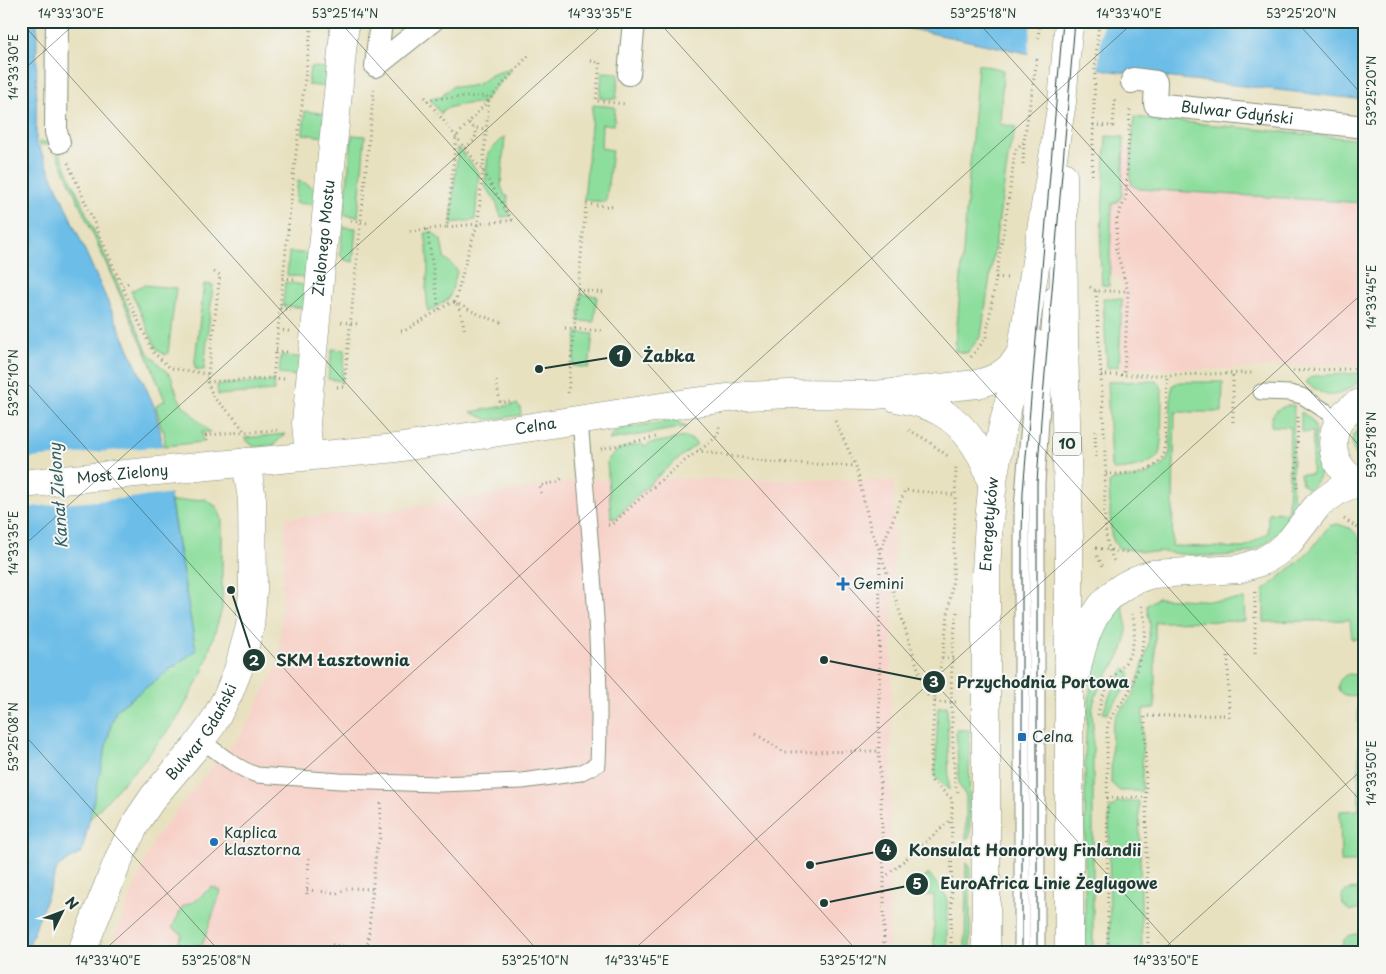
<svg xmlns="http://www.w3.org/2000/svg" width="1386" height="974" font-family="'Playpen Sans',sans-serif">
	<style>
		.built { fill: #f7d1c8 }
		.green { fill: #8dde9d; stroke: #568e68 }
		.water { fill: #6cbde8; stroke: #467d8e }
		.pier { fill: #e8e1c0 }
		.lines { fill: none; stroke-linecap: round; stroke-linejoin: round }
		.service-casing { stroke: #848f7a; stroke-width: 17 }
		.pedestrian-casing { stroke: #848f7a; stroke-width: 24 }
		.minor-casing { stroke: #848f7a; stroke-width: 29 }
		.primary-casing { stroke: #848f7a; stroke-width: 29 }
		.path { stroke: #848f7a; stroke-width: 3; stroke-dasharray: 1 4; stroke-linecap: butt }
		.service { stroke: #fff; stroke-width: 15 }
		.pedestrian { stroke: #fff; stroke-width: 22 }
		.minor { stroke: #fff; stroke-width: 28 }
		.primary { stroke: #fff; stroke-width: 28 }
		.tram { stroke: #1f3d34; stroke-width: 1 }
		.ticks { fill: none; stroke: #1f3d34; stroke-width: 1; stroke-opacity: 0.45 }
		.poi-dot { fill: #1f6fb2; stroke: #f6f6f2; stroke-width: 2 }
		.labels { text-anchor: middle; stroke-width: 4; stroke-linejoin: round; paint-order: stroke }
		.shield { fill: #f6f6f2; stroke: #60746d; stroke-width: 1 }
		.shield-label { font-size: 14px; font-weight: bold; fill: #1f3d34 }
		.street-label { font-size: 15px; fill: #1f3d34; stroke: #f6f6f2 }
		.poi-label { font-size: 15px; fill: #1f3d34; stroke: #f6f6f2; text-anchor: start }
		.water-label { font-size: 16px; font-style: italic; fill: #325d61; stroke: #f6f6f2 }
		.leader { fill: none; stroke: #1f3d34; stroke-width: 2 }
		.callout-dot { fill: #1f3d34; stroke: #f6f6f2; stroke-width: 2 }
		.mark-label { font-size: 15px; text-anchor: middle; font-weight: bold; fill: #fff }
		.callout-label { font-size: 16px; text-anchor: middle; font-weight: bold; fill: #1f3d34; stroke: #f6f6f2; stroke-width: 4; stroke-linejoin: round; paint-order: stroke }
		.neatline { fill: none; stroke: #1f3d34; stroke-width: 2 }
		.ticks-label { font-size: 12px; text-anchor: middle; fill: #1f3d34 }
	</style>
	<rect width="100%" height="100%" fill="#f6f6f2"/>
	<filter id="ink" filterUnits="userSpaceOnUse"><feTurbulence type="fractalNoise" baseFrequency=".02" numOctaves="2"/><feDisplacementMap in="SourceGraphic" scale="10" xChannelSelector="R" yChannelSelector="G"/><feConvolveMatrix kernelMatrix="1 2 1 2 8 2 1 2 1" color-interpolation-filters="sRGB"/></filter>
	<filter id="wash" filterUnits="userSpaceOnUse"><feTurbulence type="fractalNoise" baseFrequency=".0096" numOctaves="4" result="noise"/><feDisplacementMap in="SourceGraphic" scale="20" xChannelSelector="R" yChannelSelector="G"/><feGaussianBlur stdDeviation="1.12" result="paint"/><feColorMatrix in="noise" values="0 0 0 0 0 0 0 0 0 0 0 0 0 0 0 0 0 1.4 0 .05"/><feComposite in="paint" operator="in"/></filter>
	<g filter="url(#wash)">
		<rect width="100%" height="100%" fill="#e8e1c0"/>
		<g class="built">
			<polygon points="1121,147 1365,173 1365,364 1355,365 1321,363 1321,366 1305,365 1223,369 1122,368 1123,290 1118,276 1109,275 1112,204"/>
			<polygon points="628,478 894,481 889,953 108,953 153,841 195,787 242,733 279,662 286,518 387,511 567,482"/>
		</g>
		<g class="green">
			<polygon points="978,64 1003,70 1000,124 1016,127 1009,152 981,336 967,353 955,351"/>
			<polygon points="310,67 331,68 329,87 308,85"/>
			<path d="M512,68L481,104C473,102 451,106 443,110L441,114L431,101V98L442,97L444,93L453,86L466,87L478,84L491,75Z"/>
			<polygon points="602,72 619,73 616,99 600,98"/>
			<polygon points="593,105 615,107 614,125 602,124 601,148 612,150 606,202 584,200"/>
			<polygon points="305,111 327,114 325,137 303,134"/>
			<polygon points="1134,117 1365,140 1365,203 1139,189 1132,185 1130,177"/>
			<polygon points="352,135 365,136 358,217 344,215"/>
			<polygon points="505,136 501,186 505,196 508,196 507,209 511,216 501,217 495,199 485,187 488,153"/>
			<polygon points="1106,136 1124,137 1122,196 1117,202 1112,204 1109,286 1102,285 1100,257"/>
			<polygon points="39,142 55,142 148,353 171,376 178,397 183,405 210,432 202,432 203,442 165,446 164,430 162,430 156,406 161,402 165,401 147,355 53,145 39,145"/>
			<polygon points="458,147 479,173 475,220 451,223"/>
			<path d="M298,181C314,185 315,189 318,205L295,203Z"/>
			<polygon points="343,227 356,228 353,262 345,260 340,255"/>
			<polygon points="432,232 441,240 444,257 457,270 457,272 450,296 447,300 428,312 426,288 428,269 427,247 425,233"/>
			<polygon points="289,252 313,254 311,278 287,275"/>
			<polygon points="285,282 310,286 307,308 283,306"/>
			<polygon points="204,284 213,285 204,370 195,369 195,360"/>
			<polygon points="143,285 176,288 168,353 166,355 162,353 156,348 131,291"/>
			<polygon points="581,294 597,296 594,322 578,321"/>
			<polygon points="1103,298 1122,299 1119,366 1107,368"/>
			<polygon points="577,332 593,334 589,368 573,366"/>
			<polygon points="332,349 345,350 342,381 328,379"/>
			<polygon points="281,355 303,358 301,376 279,374"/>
			<path d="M1361,373C1359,382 1356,386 1347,390C1327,401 1322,393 1305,382L1311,377L1315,376Z"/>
			<polygon points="274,381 274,391 218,395 217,385"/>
			<path d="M1155,381L1159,383L1162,389L1161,451C1153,467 1129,469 1114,470L1111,466L1107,382Z"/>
			<path d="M1179,382H1223L1222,412H1175L1172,546L1244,548L1268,533V515L1269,513L1288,512L1290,427L1271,426C1270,411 1280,406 1294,405L1292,494L1293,497L1301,504C1289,519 1276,538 1259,548C1235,561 1184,555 1157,551V553L1118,548L1113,540L1111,534L1109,483C1115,477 1125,479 1133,478C1147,475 1168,468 1170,451L1171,393L1173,385Z"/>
			<polygon points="517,404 520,407 521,415 489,420 471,412"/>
			<path d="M1301,412C1322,424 1314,434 1316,453C1317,460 1321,467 1320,473C1319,479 1313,485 1309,490L1302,484L1300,474H1312L1313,432H1301Z"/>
			<polygon points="675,420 686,427 609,440 615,431 619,429"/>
			<path d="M1365,423V464C1348,452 1348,434 1365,423Z"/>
			<polygon points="285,434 274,445 254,447 244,438"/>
			<path d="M685,437L693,440L697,444C668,466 641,490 617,518H611L607,462C616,446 627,447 643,444L644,447L648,446V444Z"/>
			<polygon points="205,499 217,507 222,519 222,609 203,671 178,718 144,760 88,821 111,725 116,710 196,650 171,502"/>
			<path d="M1337,524C1351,528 1357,530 1361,545L1364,639H1352L1350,620L1264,622V590L1299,561L1313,547L1329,526Z"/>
			<polygon points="1157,598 1221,601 1244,599 1245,621 1155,622 1155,708 1143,709 1142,791 1120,791 1111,783 1112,729 1116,716 1131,698 1135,690 1148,647 1150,624 1147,608 1147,605"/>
			<path d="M1121,603C1142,660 1097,667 1092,712C1092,717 1093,722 1093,728V953H1085V755L1086,735L1089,698L1097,643L1103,624Z"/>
			<path d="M1124,669L1130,671C1131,688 1114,700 1107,714L1103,713C1109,697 1114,683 1124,669Z"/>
			<path d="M1349,674L1365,676V907L1350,911L1343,905L1342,896C1346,888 1352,890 1360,889L1359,862H1341L1340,811L1359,810L1358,696C1354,695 1349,696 1345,695C1333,691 1338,677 1349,674Z"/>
			<polygon points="947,706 949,790 935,777 938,707"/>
			<polygon points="956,730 969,730 970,836 966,839 966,796 959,785"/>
			<polygon points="1139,801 1142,953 1110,953 1109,810 1118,802"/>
			<polygon points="966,863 969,865 970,871 970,953 965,953"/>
			<path d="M929,874L947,897V953H934V895H917C918,885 920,880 929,874Z"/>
			<polygon points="212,887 221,891 202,946 196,944 194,953 173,953 182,934 172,928 183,906 195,901"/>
			<path d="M1357,934L1365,936V953H1345C1339,942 1345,935 1357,934Z"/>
		</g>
		<g class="water">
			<polygon points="21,21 37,21 36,146 39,147 155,408 160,431 173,517 196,650 116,710 111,725 82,852 58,867 26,953 21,953"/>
			<polygon points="873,21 1365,21 1365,100 1112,71"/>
		</g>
		<g class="pier">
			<polygon points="1031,21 1103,21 1098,71 1028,57"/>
			<polygon points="164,446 172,494 21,508 21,459"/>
		</g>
	</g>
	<g filter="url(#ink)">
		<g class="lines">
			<defs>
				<g id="service">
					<polyline points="1261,392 1290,393 1302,396 1340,420"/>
					<path d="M201,740C219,753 236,768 257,775L340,781L437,784L522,781L580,773L598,764C603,649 589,534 580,420"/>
					<polyline points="1022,953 1022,508 1036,337"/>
					<polyline points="1037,953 1037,483 1041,420 1052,295"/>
				</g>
				<g id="pedestrian">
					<polyline points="57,21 56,132 59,142"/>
					<polyline points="381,21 376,66 432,21"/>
					<polyline points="629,74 634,21"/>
					<path id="s1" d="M1132,82L1133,79L1156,82L1155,104L1365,127"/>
				</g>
				<g id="minor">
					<path d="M896,398C912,401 927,404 941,412C968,427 985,457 993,487"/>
					<path d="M1365,401C1323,415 1322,471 1365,485"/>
					<path id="s2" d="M309,456L306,423L345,21"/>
					<path id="s3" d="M21,484L396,448L687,403L745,396L791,394L875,395L977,384C995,380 1011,371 1020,354"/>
					<path d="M1075,679C1084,628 1098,588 1153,574L1239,569L1263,561L1276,553L1290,541L1318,505L1339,490L1358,482"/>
					<path id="s4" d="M81,953L120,856L137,821L154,796L195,748L212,725L228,695L238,670L250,626L253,590L252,499L246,462"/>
				</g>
				<g id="primary">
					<polyline points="1063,176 1064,342 1069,539 1069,953"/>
					<path id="s5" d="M986,953V571L989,521L993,480L1002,430L1022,348L1033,280L1062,102L1069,21"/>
				</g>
			</defs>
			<use href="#service" class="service-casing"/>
			<use href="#pedestrian" class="pedestrian-casing"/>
			<use href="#minor" class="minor-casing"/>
			<use href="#primary" class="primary-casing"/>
			<g class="path">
				<polyline points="1038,38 1040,21"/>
				<polyline points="591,61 600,62 596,101 626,104"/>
				<polyline points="425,97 483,171 512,220"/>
				<path d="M427,101L431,99L486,96L489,100L478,223L470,246L455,302C470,311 488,319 505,323"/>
				<polyline points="1130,110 1126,197 1117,218 1116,249 1128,291 1124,375 1167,375 1252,373"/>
				<polyline points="469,123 474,128 487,129"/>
				<polyline points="1093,125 1113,126 1115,101 1118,101"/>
				<polyline points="465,148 473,141 477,134 474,128"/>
				<polyline points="68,163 122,286"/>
				<polyline points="1023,164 1024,141 1037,59"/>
				<polyline points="1092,175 1095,70 1099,21"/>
				<polyline points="351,221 368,223"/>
				<polyline points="447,227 515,220"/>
				<polyline points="427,229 439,309"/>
				<polyline points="410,231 447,227 456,137 527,57 531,55"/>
				<polyline points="214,272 220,275 207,382 273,378"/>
				<polyline points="996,277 1008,278"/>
				<polyline points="283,278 295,279"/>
				<polyline points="128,283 122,286 153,352 170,368 208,374"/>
				<polyline points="1090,287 1096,291 1128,291"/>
				<polyline points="577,290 606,293"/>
				<path d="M1096,291C1099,346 1103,401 1105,455C1107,487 1099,533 1114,561"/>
				<polyline points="280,308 292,310"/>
				<polyline points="341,322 358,324"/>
				<polyline points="565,328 603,331"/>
				<polyline points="278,330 289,331"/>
				<polyline points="401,331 404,331 452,302 455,302 460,310 465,331"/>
				<polyline points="276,351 287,352"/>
				<polyline points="971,357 986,338 1008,204 1015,151 1023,142"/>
				<polyline points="1293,371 1365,368"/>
				<polyline points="1101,375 1124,375"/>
				<polyline points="284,379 273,378 294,170 312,21"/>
				<polyline points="496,381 500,402 511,401"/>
				<polyline points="207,382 214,398 232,415 245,432 280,430"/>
				<polyline points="337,387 344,387 374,90"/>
				<polyline points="568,393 586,204 615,207"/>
				<path d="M835,421L856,466L871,531L880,551L926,693C934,706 943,702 956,702"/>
				<polyline points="1233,422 1233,374"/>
				<polyline points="909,430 925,439 949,457"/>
				<polyline points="1095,431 1096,460"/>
				<polyline points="207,441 206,436 224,433 245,432"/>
				<polyline points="601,449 656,437"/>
				<polyline points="697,451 771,462 856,466"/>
				<path d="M1106,474C1125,474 1159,474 1165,451L1167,375"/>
				<polyline points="1297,488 1296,478 1298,417"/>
				<polyline points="541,493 540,485 558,482 564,476"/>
				<polyline points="1344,519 1359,529 1365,536"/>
				<path d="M608,525H611C641,498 670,470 704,447C711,441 720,436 719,426"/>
				<polyline points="1096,548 1130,553"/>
				<polyline points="1097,556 1104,568"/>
				<polyline points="1255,592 1255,656"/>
				<path d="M957,612C948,669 952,726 955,784L958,792"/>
				<polyline points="1228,656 1229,721"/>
				<polyline points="942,658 956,659"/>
				<path d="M1098,715C1100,703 1103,692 1110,681C1114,675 1121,670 1125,663C1134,651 1137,628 1132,614"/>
				<polyline points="756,734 784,752 879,751"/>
				<polyline points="1107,798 1147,797"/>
				<polyline points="884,878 879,751 880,551 905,490 955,495"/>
				<polyline points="307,890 337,893 349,888 373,889"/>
				<polyline points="307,894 309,858"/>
				<polyline points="332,945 367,949"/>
				<polyline points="367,953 376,850 380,838 381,802"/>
				<polyline points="884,953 884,878 952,819"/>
				<polyline points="951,953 952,799 932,781 930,773 935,695 942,658 953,578 956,467"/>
				<path d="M1108,953L1107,731C1109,713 1120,707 1128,693C1134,684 1144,644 1145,632C1146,623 1144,614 1141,605"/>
				<polyline points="1148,953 1145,716 1228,715"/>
			</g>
			<use href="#service" class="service"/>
			<use href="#pedestrian" class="pedestrian"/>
			<use href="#minor" class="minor"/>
			<use href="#primary" class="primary"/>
			<g class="tram">
				<polyline points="1022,953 1022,536 1023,492 1063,21"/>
				<polyline points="1037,953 1037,483 1041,420 1075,21"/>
			</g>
		</g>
	</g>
	<path class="ticks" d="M339,21L1178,953M658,21L1365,806M977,21L1365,452M1296,21L1365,98M21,22L859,953M21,72L78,21M21,376L540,953M21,548L607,21M21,731L221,953M101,953L1135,21M630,953L1365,291M1159,953L1365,767"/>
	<g class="poi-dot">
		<path d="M840.5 576.5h5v5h5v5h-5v5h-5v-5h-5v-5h5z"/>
		<rect x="1017" y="732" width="10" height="10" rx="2.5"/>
		<circle cx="214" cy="842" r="5"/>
	</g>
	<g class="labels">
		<rect class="shield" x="1053" y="432.5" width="28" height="23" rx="4"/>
		<g class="shield-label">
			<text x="1067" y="449">10</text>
		</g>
		<g class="street-label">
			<text dy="5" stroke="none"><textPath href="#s1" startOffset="131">Bulwar Gdyński</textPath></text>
			<text dy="5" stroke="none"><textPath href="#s2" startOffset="219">Zielonego Mostu</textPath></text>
			<text dy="5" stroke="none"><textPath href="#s3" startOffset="518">Celna</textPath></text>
			<text dy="5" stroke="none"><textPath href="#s3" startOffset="102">Most Zielony</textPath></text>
			<text dy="5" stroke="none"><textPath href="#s5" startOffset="429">Energetyków</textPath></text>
			<text dy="5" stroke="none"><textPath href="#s4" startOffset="254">Bulwar Gdański</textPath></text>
		</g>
		<g class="poi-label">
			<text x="853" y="589">Gemini</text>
			<text x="1032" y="742">Celna</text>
			<text x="224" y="838">Kaplica<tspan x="224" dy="17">klasztorna</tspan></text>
		</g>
		<g class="water-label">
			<text transform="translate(58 496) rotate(-94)" y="6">Kanał Zielony</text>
		</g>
	</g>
	<path class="leader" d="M539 369L620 356M231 590L254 660M824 660L934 682M810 865L886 850M824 903L917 884"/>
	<g class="callout-dot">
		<circle cx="539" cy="369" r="5"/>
		<circle cx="231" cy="590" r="5"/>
		<circle cx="824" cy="660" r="5"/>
		<circle cx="810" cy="865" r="5"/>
		<circle cx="824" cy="903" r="5"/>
		<circle cx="620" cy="356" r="12"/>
		<circle cx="254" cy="660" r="12"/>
		<circle cx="934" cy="682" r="12"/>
		<circle cx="886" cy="850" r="12"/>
		<circle cx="917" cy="884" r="12"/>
	</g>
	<g class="mark-label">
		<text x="620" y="361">1</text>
		<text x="254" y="666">2</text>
		<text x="934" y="687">3</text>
		<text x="886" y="855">4</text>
		<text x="917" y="889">5</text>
	</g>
	<g class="callout-label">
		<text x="669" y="362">Żabka</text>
		<text x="343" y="666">SKM Łasztownia</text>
		<text x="1043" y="688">Przychodnia Portowa</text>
		<text x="1025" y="856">Konsulat Honorowy Finlandii</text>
		<text x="1049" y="889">EuroAfrica Linie Żeglugowe</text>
	</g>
	<rect width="1386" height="974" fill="none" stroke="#f6f6f2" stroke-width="55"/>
	<g transform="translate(62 912) rotate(48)" stroke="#f6f6f2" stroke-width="4" paint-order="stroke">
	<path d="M0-4L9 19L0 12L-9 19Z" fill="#1f3d34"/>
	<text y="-8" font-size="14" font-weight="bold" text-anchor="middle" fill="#1f3d34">N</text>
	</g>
	<rect x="28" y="28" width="1330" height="918" class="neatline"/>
	<g class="ticks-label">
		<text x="71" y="18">14°33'30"E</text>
		<text x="345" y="18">53°25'14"N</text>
		<text x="600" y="18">14°33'35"E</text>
		<text x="983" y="18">53°25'18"N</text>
		<text x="1129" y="18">14°33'40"E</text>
		<text x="1301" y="18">53°25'20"N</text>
		<text transform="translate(14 67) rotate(-90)" y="4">14°33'30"E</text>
		<text transform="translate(1372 91) rotate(-90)" y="4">53°25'20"N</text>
		<text transform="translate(1372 297) rotate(-90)" y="4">14°33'45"E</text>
		<text transform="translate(14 383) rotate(-90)" y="4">53°25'10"N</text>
		<text transform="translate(1372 445) rotate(-90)" y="4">53°25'18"N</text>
		<text transform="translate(14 543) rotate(-90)" y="4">14°33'35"E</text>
		<text transform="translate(14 737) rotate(-90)" y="4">53°25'08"N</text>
		<text transform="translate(1372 773) rotate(-90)" y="4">14°33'50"E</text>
		<text x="108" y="965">14°33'40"E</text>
		<text x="216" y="965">53°25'08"N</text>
		<text x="535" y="965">53°25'10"N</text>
		<text x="637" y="965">14°33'45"E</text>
		<text x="853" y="965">53°25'12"N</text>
		<text x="1166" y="965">14°33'50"E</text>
	</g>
</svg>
